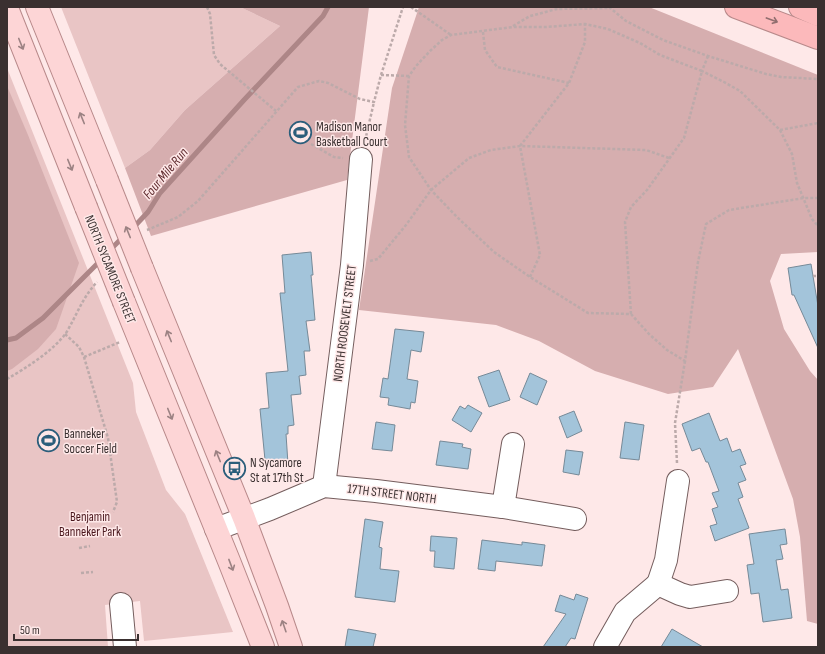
<svg xmlns="http://www.w3.org/2000/svg" width="825" height="654" font-family="'Sofia Sans Condensed',sans-serif">
	<style>
		.green { fill: #e9c5c5 }
		.forest { fill: #d6aeaf }
		.lines { fill: none; stroke-linecap: round; stroke-linejoin: round }
		.stream { stroke: #ad8687; stroke-width: 5 }
		.building { fill: #a3c4da; stroke: #768a98 }
		.minor-casing { stroke: #745d5d; stroke-width: 24 }
		.major-casing { stroke: #b8898a; stroke-width: 24 }
		.highway-casing { stroke: #b8898a; stroke-width: 24 }
		.path { stroke: #bcaaaa; stroke-width: 2.5; stroke-dasharray: 3 2; stroke-linecap: butt }
		.minor { stroke: #fff; stroke-width: 22 }
		.major { stroke: #fdd5d6; stroke-width: 22 }
		.highway { stroke: #fcb9bb; stroke-width: 22 }
		.major-bridge-casing { stroke: #b8898a; stroke-width: 24; stroke-linecap: butt }
		.major-bridge { stroke: #fdd5d6; stroke-width: 22 }
		.oneway { stroke: #916e6f }
		.oneway2 { stroke: #9c8283 }
		.labels { text-anchor: middle; stroke-width: 3; stroke-linejoin: round; paint-order: stroke }
		.poi-label { font-size: 13px; fill: #3a3030; stroke: #fee8e8; text-anchor: start }
		.street-label { font-size: 13px; fill: #3a3030; stroke: #fee8e8 }
		.park-label { font-size: 13px; fill: #4a171d; stroke: #fee8e8 }
		.water-label { font-size: 14px; font-style: italic; fill: #5d292d; stroke: #fee8e8 }
	</style>
	<rect width="100%" height="100%" fill="#fee8e8"/>
	<g class="green">
		<polygon points="61,7 240,7 280,26 185,110 150,150 125,168"/>
		<polygon points="7,68 133,383 136,412 166,490 185,514 233,632 144,641 140,601 105,605 108,647 7,647"/>
	</g>
	<g class="forest">
		<polygon points="240,7 369,7 347,180 151,236 125,168 150,150 185,110 280,26"/>
		<polygon points="419,7 649,7 818,75 818,252 781,254 770,281 784,329 810,371 818,380 818,624 807,621 800,537 793,499 738,349 713,387 668,394 595,371 539,341 496,325 359,310 392,88"/>
		<polygon points="7,86 28,135 79,263 56,329 38,349 12,369 7,371"/>
	</g>
	<g class="lines">
		<g class="stream">
			<polyline points="132,229 148,212 160,193 244,100 323,16 328,7"/>
			<polyline points="109,251 123,237"/>
			<polyline points="7,340 16,338 43,318 101,260"/>
		</g>
	</g>
	<g class="building">
		<polygon points="311,252 313,275 311,275 315,320 306,321 310,351 304,351 306,375 299,376 301,394 291,395 294,425 288,426 288,434 286,434 288,464 270,465 269,460 265,460 260,409 269,408 266,373 288,371 280,293 285,293 282,255"/>
		<polygon points="811,264 818,306 818,348 794,295 792,295 788,268"/>
		<polygon points="395,329 424,332 421,352 411,350 407,379 418,381 415,403 411,402 410,409 388,405 389,398 380,397 383,378 388,379"/>
		<polygon points="499,370 510,400 489,407 478,377"/>
		<polygon points="530,373 547,381 537,405 520,397"/>
		<polygon points="468,405 482,413 471,432 452,420 460,406 465,409"/>
		<polygon points="574,411 582,431 567,438 559,417"/>
		<polygon points="709,413 720,441 727,438 732,452 740,449 746,464 740,466 746,480 738,483 743,497 738,499 749,528 715,541 710,526 717,524 712,509 718,507 712,493 719,491 708,462 706,462 700,448 692,451 682,424"/>
		<polygon points="376,422 395,425 392,451 372,449"/>
		<polygon points="625,422 644,425 639,460 620,458"/>
		<polygon points="440,441 463,444 462,447 471,449 468,469 436,465"/>
		<polygon points="566,450 583,452 579,475 563,472"/>
		<polygon points="365,519 383,522 379,547 382,548 380,569 399,571 395,602 355,597"/>
		<polygon points="785,529 787,544 780,545 783,559 776,560 781,590 788,589 792,618 763,622 759,593 751,594 747,565 754,564 749,534"/>
		<polygon points="431,536 457,538 454,569 434,567 435,551 430,551"/>
		<polygon points="482,540 522,545 522,542 545,545 542,566 496,561 495,571 478,569"/>
		<polygon points="576,594 588,598 575,639 571,638 565,647 543,647 566,614 555,611 560,595 574,600"/>
		<polygon points="348,629 376,634 373,647 345,647"/>
		<polygon points="672,629 703,647 661,647"/>
	</g>
	<g class="lines">
		<defs>
			<g id="minor">
				<polyline points="324,486 352,265 361,159"/>
				<polyline points="503,507 513,444"/>
				<polyline points="216,529 270,509 324,486 376,491 503,507 575,519"/>
				<polyline points="658,584 666,560 678,481"/>
				<polyline points="658,584 680,594 690,597 727,591"/>
				<polyline points="121,604 125,647"/>
				<polyline points="605,647 625,612 658,584"/>
			</g>
			<g id="major">
				<polyline points="37,7 107,180"/>
				<polyline points="7,8 86,207"/>
				<polyline points="142,268 244,518 277,606 291,647"/>
				<polyline points="124,302 229,561 263,647"/>
			</g>
			<g id="highway">
				<polyline points="736,7 818,38"/>
				<polyline points="800,7 818,15"/>
			</g>
		</defs>
		<use href="#minor" class="minor-casing"/>
		<use href="#major" class="major-casing"/>
		<use href="#highway" class="highway-casing"/>
		<g class="path">
			<polyline points="207,7 210,14 214,55 220,64 276,111"/>
			<polyline points="411,7 451,35"/>
			<polyline points="609,7 626,21 663,40 708,56 766,74 781,77 818,79"/>
			<polyline points="513,26 530,16 557,9 610,8"/>
			<polyline points="483,32 485,50 497,67 569,83"/>
			<polyline points="708,56 702,71 724,82 740,91 780,130 792,154 797,183 812,219 818,226"/>
			<polyline points="381,75 409,76"/>
			<polyline points="780,130 818,123"/>
			<polyline points="365,141 374,102"/>
			<polyline points="311,144 334,157 343,158"/>
			<polyline points="147,230 178,217 198,201 298,87 319,81 328,83 360,99 374,102 381,75 403,7"/>
			<polyline points="370,261 378,259 406,225 431,190 469,158 491,150 520,146 646,150 669,158"/>
			<polyline points="813,276 818,276"/>
			<polyline points="530,277 540,255 520,146 569,83 585,42 585,24"/>
			<polyline points="631,314 625,222 631,207 647,190 684,138 702,71 660,55 640,43 608,29 585,24 546,27 513,27 451,35 442,40 430,51 416,66 409,76 405,125 409,157 431,190 457,217 494,252 530,277 588,313 631,314 649,334 667,350 685,361 698,262 706,224 729,210 804,198 818,198"/>
			<polyline points="65,334 79,347 84,357 108,438 117,502 113,512"/>
			<polyline points="84,357 120,342"/>
			<path d="M7,379C26,368 53,351 66,333C77,315 82,298 97,282"/>
			<polyline points="677,463 675,423 685,361"/>
			<polyline points="79,548 90,546"/>
			<polyline points="81,573 93,572"/>
		</g>
		<use href="#minor" class="minor"/>
		<use href="#major" class="major"/>
		<use href="#highway" class="highway"/>
		<defs>
			<g id="major-bridge">
				<polyline points="107,180 142,268"/>
				<polyline points="86,207 124,302"/>
			</g>
		</defs>
		<use href="#major-bridge" class="major-bridge-casing"/>
		<use href="#major-bridge" class="major-bridge"/>
	</g>
	<defs><path id="oneway-shaft" d="M-6 0H5M1.5-3L5.5 0L1.5 3" fill="none" stroke-width="1.6" stroke-linecap="round" stroke-linejoin="round"/></defs>
	<use class="oneway" href="#oneway-shaft" transform="translate(772 20) rotate(20)"/>
	<g class="oneway2">
		<use href="#oneway-shaft" transform="translate(21 44) rotate(68)"/>
		<use href="#oneway-shaft" transform="translate(82 118) rotate(-112)"/>
		<use href="#oneway-shaft" transform="translate(70 165) rotate(68)"/>
		<use href="#oneway-shaft" transform="translate(128 232) rotate(-112)"/>
		<use href="#oneway-shaft" transform="translate(169 336) rotate(-112)"/>
		<use href="#oneway-shaft" transform="translate(170 414) rotate(68)"/>
		<use href="#oneway-shaft" transform="translate(218 456) rotate(-112)"/>
		<use href="#oneway-shaft" transform="translate(231 565) rotate(69)"/>
		<use href="#oneway-shaft" transform="translate(284 626) rotate(-109)"/>
	</g>
	<defs>
		<symbol id="stadium-ring" viewBox="-11 -11 22 22"><circle r="9.5" fill="#fee8e8" stroke="#2b5e7b" stroke-width="1.5"/><path d="M0-5a6.5 5 0 1 0 0 10a6.5 5 0 1 0 0-10ZM-3.5-1.8h7v3.6h-7Z" fill="#2b5e7b"/></symbol>
		<symbol id="bus-ring" viewBox="-11 -11 22 22"><circle r="9.5" fill="#fee8e8" stroke="#2b5e7b" stroke-width="1.5"/><path d="M-5-6H5V4H4V6H2V4H-2V6H-4V4H-5ZM-3.5-4V0h7V-4ZM-3.5 1.2v1.5H-2V1.2ZM2 1.2v1.5H3.5V1.2Z" fill="#2b5e7b"/></symbol>
	</defs>
	<g fill-rule="evenodd">
		<use href="#stadium-ring" x="288" y="120" width="25" height="25"/>
		<use href="#stadium-ring" x="36" y="428" width="25" height="25"/>
		<use href="#bus-ring" x="222" y="456" width="25" height="25"/>
	</g>
	<g class="labels">
		<g class="poi-label">
			<text x="316" y="131">Madison Manor<tspan x="316" dy="15">Basketball Court</tspan></text>
			<text x="64" y="438">Banneker<tspan x="64" dy="15">Soccer Field</tspan></text>
			<text x="250" y="467">N Sycamore<tspan x="250" dy="15">St at 17th St</tspan></text>
		</g>
		<g class="street-label">
			<text transform="translate(111 269) rotate(68)" y="5">NORTH SYCAMORE STREET</text>
			<text transform="translate(344 323) rotate(-83)" y="5">NORTH ROOSEVELT STREET</text>
			<text transform="translate(392 493) rotate(7)" y="5">17TH STREET NORTH</text>
		</g>
		<g class="park-label">
			<text x="90" y="521">Benjamin<tspan x="90" dy="15">Banneker Park</tspan></text>
		</g>
		<g class="water-label">
			<text transform="translate(165 173) rotate(-50)" y="5">Four Mile Run</text>
		</g>
	</g>
	<rect width="825" height="654" fill="none" stroke="#3a3030" stroke-width="16"/>
	<path d="M14 634v6h124v-6" fill="none" stroke="#3a3030" stroke-width="2"/>
	<text x="20" y="634" font-size="12" fill="#3a3030" stroke="#fee8e8" stroke-width="3" paint-order="stroke">50 m</text>
</svg>
